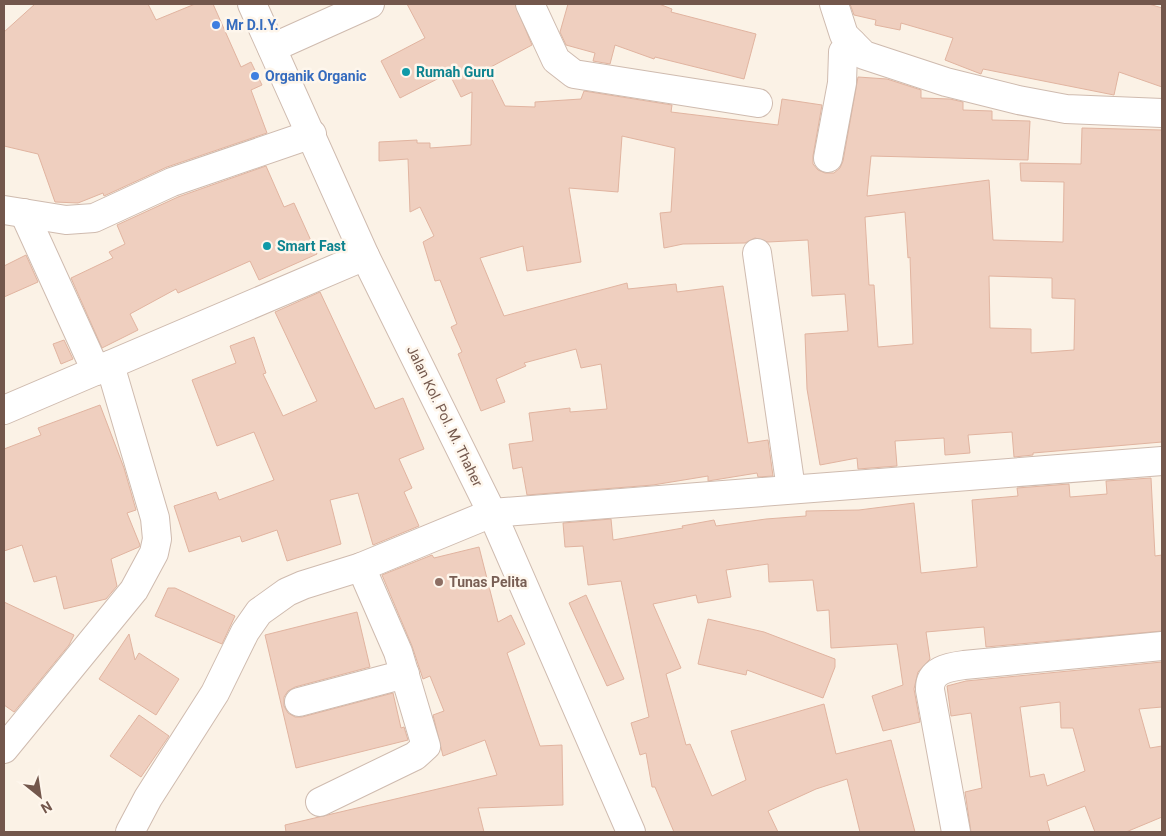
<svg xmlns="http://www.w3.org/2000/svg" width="1166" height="836" font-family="Roboto,sans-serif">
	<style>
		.building { fill: #efcfbf; stroke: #e1b4a0; fill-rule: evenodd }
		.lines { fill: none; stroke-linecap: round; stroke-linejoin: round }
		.minor-casing { stroke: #cfbbaf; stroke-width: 30 }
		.minor { stroke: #fff; stroke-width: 28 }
		.shop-dot { fill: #3f7fe0; stroke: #fef6ec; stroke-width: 2 }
		.culture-dot { fill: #0f9aa8; stroke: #fef6ec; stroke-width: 2 }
		.education-dot { fill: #8d6e63; stroke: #fef6ec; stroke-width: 2 }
		.labels { text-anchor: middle; stroke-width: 5; stroke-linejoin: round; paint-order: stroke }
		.shop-label { font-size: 14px; font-weight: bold; fill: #366cbe; stroke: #fef6ec; text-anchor: start }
		.culture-label { font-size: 14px; font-weight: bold; fill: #0d838f; stroke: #fef6ec; text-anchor: start }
		.street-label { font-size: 14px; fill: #73574c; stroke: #fef6ec }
		.education-label { font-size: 14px; font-weight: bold; fill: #785e54; stroke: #fef6ec; text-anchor: start }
	</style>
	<rect width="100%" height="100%" fill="#fbf2e6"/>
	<g class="building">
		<polygon points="35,4 148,4 156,20 195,4 213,4 241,67 251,62 262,85 251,90 267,133 167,167 104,196 103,193 78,203 55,202 38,154 4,146 4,32"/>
		<path d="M407,4H515L532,45L487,69L505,106L535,107V102L581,99L584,91L672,105L671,112L778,125L782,99L822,105L813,156V164L818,170L825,173H834L840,168L843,161L858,77L887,79L921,90V98L950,99L963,102V110L992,111V120L1030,121L1028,160L871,156L867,196L989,180L993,240L1063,242L1064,182L1021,181L1020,163L1081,164L1082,128L1162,130V442L1033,453V455L1014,457L1012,432L968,435L970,453L945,455L944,438L895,441L897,466L858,469L857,458L820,465L807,389L805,334L848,331L845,294L812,296L808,240L768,242L755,238L745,243L683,244L664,248L660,213L671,212L675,148L622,136L618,192L569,188L581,262L527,271L523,246L480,258L504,316L627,283L628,289L676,284L677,292L723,286L748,443L768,440L773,476L758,477L757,473L708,481V476L653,485L527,495L522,467L513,469L509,444L533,441L529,413L570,408V412L607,409L601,364L581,368L576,349L524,363L526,366L496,379L505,402L481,411L458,354L462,352L451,327L457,324L440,280L435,281L423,242L434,236L420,207L410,212L408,159L379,161V142L417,140V143H430V148L471,145L472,92L461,97L449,73L400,98L381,61L425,38ZM905,212L908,258L910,257L913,344L878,347L874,285H869L865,217ZM989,276L1052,278V298L1075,299L1074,350L1031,353V329L990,328Z"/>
		<polygon points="568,4 659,4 672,9 671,12 756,34 744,79 655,57 654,59 615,45 610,64 593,61 595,53 566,45 560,32"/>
		<polygon points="850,4 1149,4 1162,8 1162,87 1119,72 1114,95 983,69 981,74 945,60 953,38 901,23 900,30 875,25 876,20 854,15"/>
		<polygon points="266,166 284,207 294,203 317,254 259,280 250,261 178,293 176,289 130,314 138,330 102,348 71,278 113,258 109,252 125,244 117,225 178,197"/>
		<polygon points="26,255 38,282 4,297 4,266"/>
		<polygon points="320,292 375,409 403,398 424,449 399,459 412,488 404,492 419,526 373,545 358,493 330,500 341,544 287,561 277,530 242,542 240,536 189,552 174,506 216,492 219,500 274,480 254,432 217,446 192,380 236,363 230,346 254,337 266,373 263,374 283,416 317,401 275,312"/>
		<polygon points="64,340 73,359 61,364 53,344"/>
		<polygon points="100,405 124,468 136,510 127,513 140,545 139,547 111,559 117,586 106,599 64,609 56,576 34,582 22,545 4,551 4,449 41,435 38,428"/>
		<polygon points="1151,478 1155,556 1162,555 1162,631 986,647 984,627 926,632 930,659 918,672 914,689 920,722 883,731 872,696 903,685 897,644 831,648 829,610 817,611 813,580 769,582 768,564 726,570 731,597 698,603 696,595 653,604 681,668 666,674 686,745 690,744 712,796 746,780 731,731 824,704 836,754 891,740 915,832 860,832 847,779 816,789 768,811 778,832 674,832 655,787 652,787 646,753 640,755 631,723 649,717 621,581 588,585 583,546 565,547 563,523 611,519 613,540 683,528 682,526 714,520 716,526 766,519 806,516 806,511 859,510 914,503 921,573 977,567 972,500 1018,496 1017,488 1069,484 1070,497 1107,494 1106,481"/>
		<polygon points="479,547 498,622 511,615 525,644 507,653 540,746 562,745 563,805 478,808 484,832 286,832 285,825 497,775 485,740 443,756 433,715 444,711 430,676 423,679 412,646 382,575 432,555 434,558"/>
		<polygon points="168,588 175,588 235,616 222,644 155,616"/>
		<polygon points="586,595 624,679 607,686 569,603"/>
		<polygon points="4,602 74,635 69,645 14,712 4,705"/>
		<polygon points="357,612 370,667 295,687 288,691 284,697 284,706 288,713 295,717 302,717 393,693 401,728 404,727 408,740 296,768 265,635"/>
		<polygon points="708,619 764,632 835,659 835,667 823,698 747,670 746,675 698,664"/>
		<polygon points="129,634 135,660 139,653 179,679 156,715 99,679"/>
		<path d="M1162,662V707L1139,709L1150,748L1162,746V817L1126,832H1095L1085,806L1047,821L1050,832H971L965,792L982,788L971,713L951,716L947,686L966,681ZM1060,702L1061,728H1073L1085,771L1047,786L1044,774L1030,777L1020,707Z"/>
		<polygon points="139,715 169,736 141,777 110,756"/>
	</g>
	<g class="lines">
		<defs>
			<g id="minor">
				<polyline points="252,4 365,256 492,513 631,832"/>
				<polyline points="530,4 556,60 574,74 758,103"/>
				<polyline points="834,4 844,35 864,55 946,82 1018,100 1066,109 1162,113"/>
				<polyline points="272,48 370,4"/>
				<polyline points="828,158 842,83 843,52 852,43"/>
				<polyline points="4,210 66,220 94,218 172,182 312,134"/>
				<polyline points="24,213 96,371"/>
				<polyline points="757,253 791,489"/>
				<polyline points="4,410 365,256"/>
				<polyline points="299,702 405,674"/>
				<polyline points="4,749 134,590 154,553 157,539 155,518 110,365"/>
				<polyline points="320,802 415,756 426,746 398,652 361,567"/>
				<polyline points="130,832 148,798 215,693 245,632 259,612 287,592 303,585 361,567 492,513 1162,461"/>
				<path d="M956,832L930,690C929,670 949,667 964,665L1162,646"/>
			</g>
		</defs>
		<use href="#minor" class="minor-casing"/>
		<use href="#minor" class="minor"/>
	</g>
	<g class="shop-dot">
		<circle cx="216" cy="25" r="5"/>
		<circle cx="255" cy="76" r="5"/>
	</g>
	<g class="culture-dot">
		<circle cx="406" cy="72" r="5"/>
		<circle cx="267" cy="246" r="5"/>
	</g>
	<circle class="education-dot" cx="439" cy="582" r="5"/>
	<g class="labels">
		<g class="shop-label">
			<text x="226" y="30">Mr D.I.Y.</text>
			<text x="265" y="81">Organik Organic</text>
		</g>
		<g class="culture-label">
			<text x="416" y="77">Rumah Guru</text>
			<text x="277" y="251">Smart Fast</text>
		</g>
		<g class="street-label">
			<text transform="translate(445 416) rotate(64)" y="5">Jalan Kol. Pol. M. Thaher</text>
		</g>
		<g class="education-label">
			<text x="449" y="587">Tunas Pelita</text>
		</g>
	</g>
	<rect width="1166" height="836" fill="none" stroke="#73574c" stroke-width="10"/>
	<g transform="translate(40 796) rotate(150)" stroke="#fef6ec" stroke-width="4" paint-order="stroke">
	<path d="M0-4L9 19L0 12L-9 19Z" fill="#73574c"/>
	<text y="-8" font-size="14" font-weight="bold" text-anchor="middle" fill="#73574c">N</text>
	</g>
</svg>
